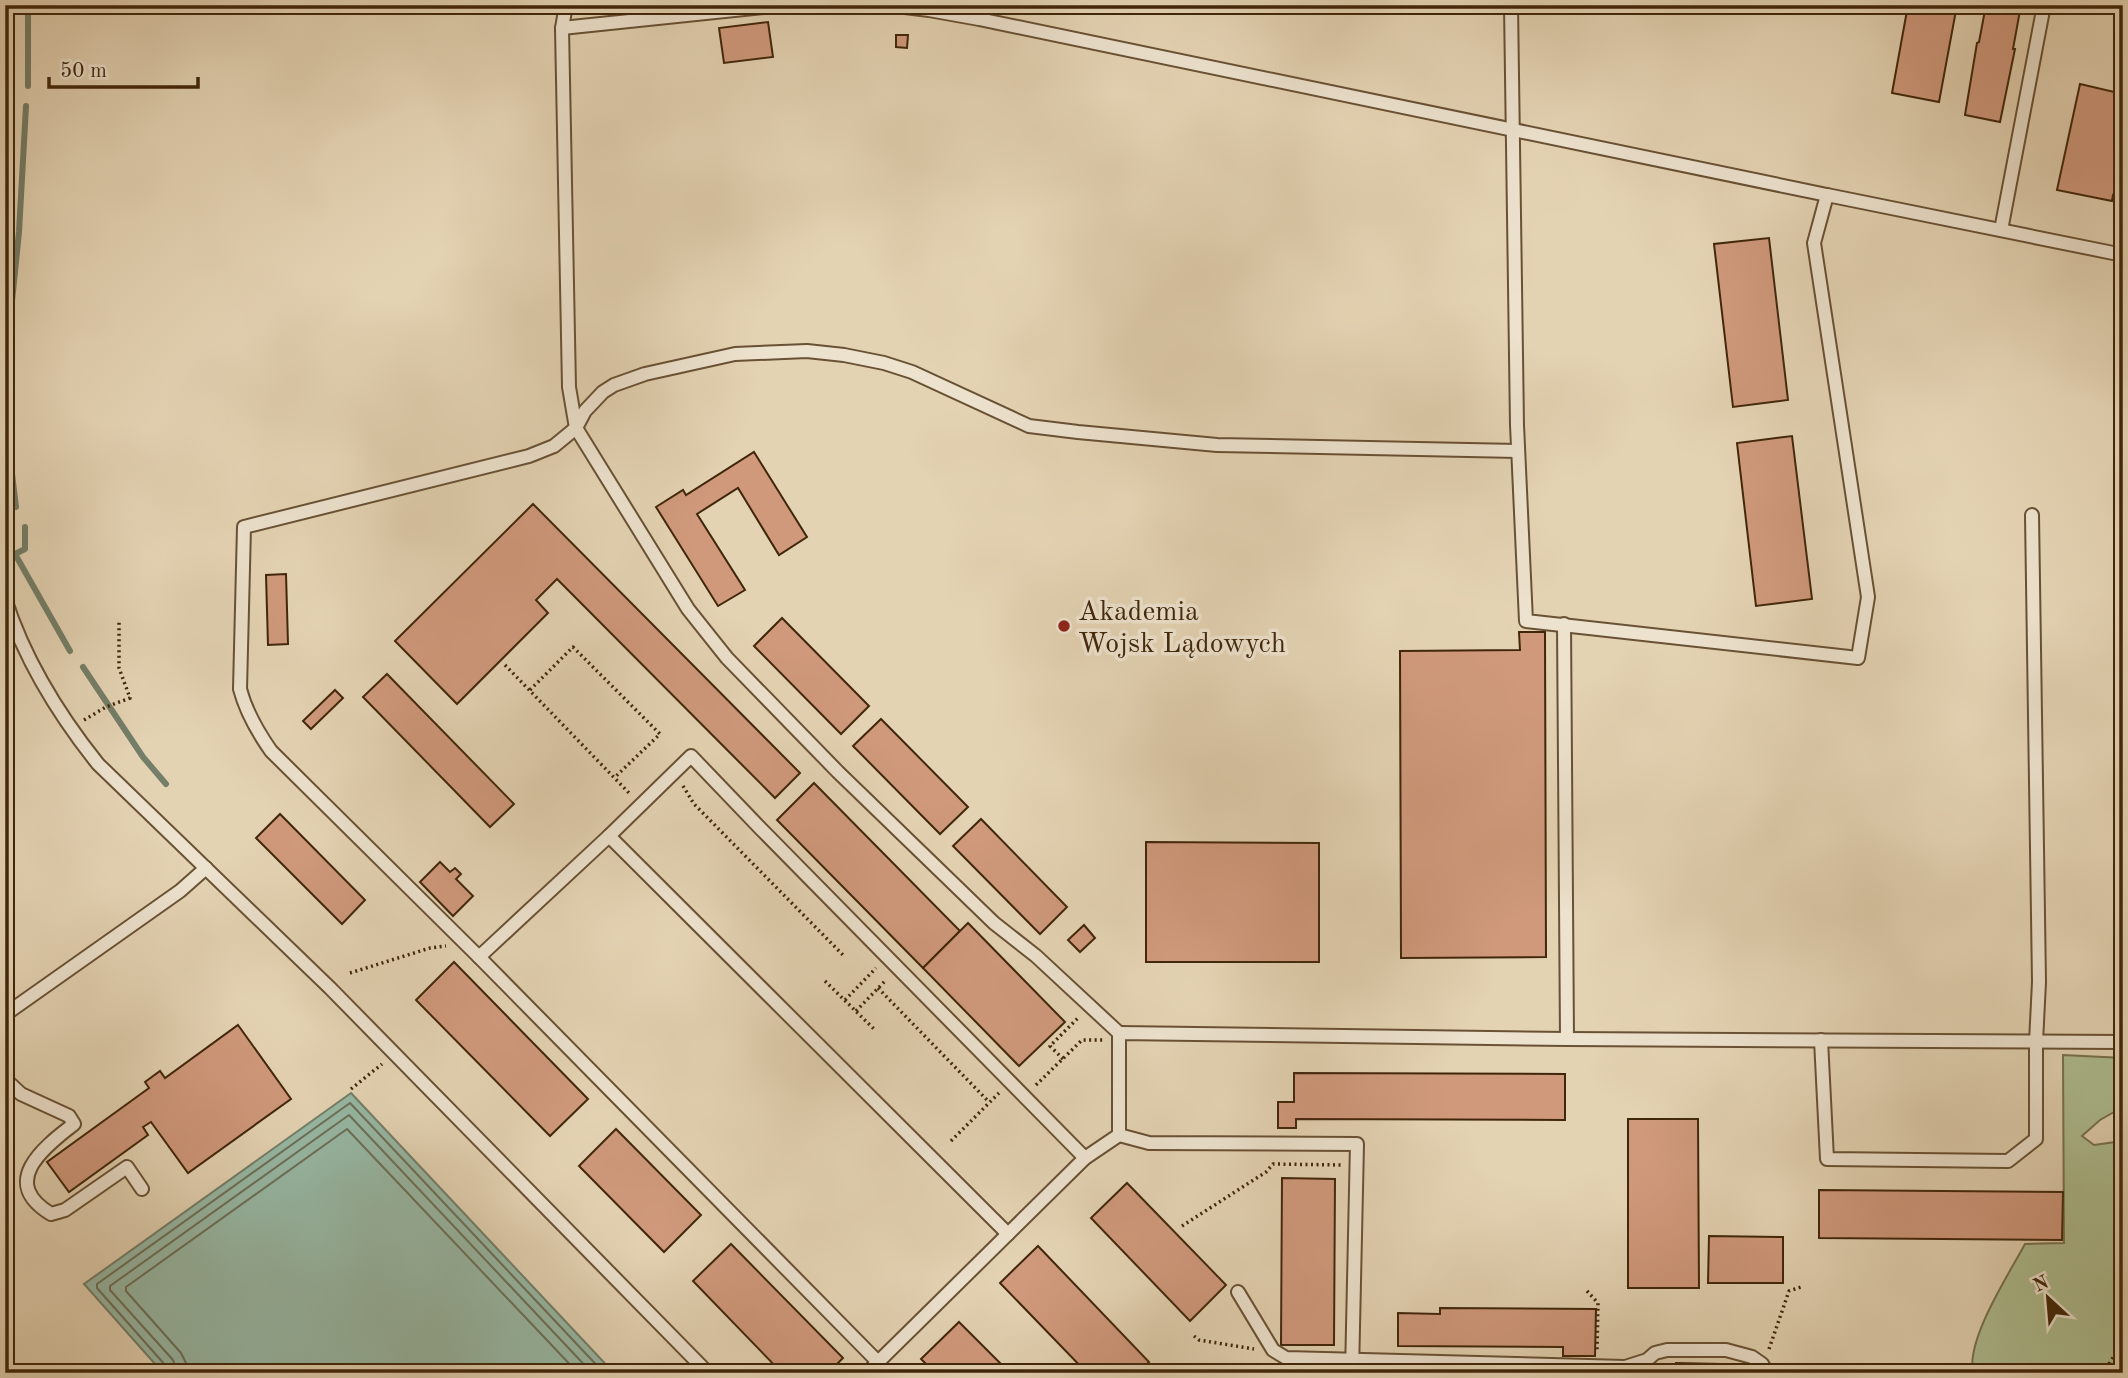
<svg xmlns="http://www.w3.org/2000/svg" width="2128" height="1378" font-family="'Old Standard TT',serif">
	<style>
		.green { fill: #aebe91; stroke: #77724e; stroke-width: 2 }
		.water { fill: #97b9a6; stroke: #747e68; stroke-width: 2 }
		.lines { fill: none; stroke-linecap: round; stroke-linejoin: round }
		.shore { stroke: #6c7058; stroke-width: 2 }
		.stream { stroke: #747e68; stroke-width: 6 }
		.building { fill: #d0997c; stroke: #40260a; stroke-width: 2 }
		.lane-casing { stroke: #695134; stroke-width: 16 }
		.path { stroke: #40260a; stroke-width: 3.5; stroke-dasharray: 2 3.5; stroke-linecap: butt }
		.lane { stroke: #ede2ce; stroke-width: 12 }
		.poi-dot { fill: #8f2418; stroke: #ede2ce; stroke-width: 2.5 }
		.labels { text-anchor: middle; stroke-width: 7; stroke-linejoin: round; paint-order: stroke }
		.poi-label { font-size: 28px; fill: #40260a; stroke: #ede2ce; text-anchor: start }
	</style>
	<rect width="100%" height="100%" fill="#e4d3b3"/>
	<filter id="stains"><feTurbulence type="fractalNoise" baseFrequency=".00286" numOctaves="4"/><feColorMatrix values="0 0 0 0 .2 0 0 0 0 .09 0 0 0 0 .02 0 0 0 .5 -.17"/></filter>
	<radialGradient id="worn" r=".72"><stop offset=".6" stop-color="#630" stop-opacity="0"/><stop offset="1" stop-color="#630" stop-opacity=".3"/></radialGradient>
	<path class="green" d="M2063,1055L2123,1058V1107L2100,1120L2082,1136L2094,1145L2123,1141V1373H1973C1966,1339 2009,1274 2025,1244L2064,1243Z"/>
	<polygon class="water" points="351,1093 614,1373 163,1373 84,1284"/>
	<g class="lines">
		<g class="shore">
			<polyline points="168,1373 166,1366 97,1288 97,1284 350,1103 604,1373"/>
			<polyline points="177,1373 173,1360 110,1290 110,1286 349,1115 592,1373"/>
			<polyline points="187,1373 186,1363 181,1353 126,1291 126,1287 347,1129 578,1373"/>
		</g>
		<g class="stream">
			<polyline points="28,86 28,5"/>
			<polyline points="16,507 8,440 9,331 19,232 26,106"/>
			<polyline points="25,527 25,549 15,554 70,651"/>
			<polyline points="83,667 143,757 166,784"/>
		</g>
	</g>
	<g class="building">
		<polygon points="1908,5 1957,5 1939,102 1892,93"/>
		<polygon points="1986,5 2021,5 2013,49 2015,49 2000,122 1965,115 1977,43 1979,42"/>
		<polygon points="768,22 773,57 724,63 719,28"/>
		<polygon points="896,35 908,35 907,48 896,47"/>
		<polygon points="2080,84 2123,94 2123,197 2113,195 2112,201 2057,190"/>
		<polygon points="1769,238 1788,400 1733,407 1714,244"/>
		<polygon points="1792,436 1812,599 1756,606 1737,443"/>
		<polygon points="754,452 807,537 779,555 738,488 697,514 745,590 718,606 656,507 683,490 686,495"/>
		<polygon points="533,504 800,773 775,798 557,579 536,600 548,613 457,704 395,641"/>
		<polygon points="286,574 288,644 268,645 266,575"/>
		<polygon points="782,618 869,706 841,734 754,646"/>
		<polygon points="1519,632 1545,632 1546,957 1401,958 1400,651 1520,650"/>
		<polygon points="387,674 514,804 490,827 363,697"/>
		<polygon points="335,690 343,698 311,729 303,721"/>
		<polygon points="881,719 968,807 940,834 853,746"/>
		<polygon points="814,783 960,931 923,968 777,820"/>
		<polygon points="280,814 365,900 342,924 256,838"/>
		<polygon points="981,819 1067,907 1040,934 953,846"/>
		<polygon points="1146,842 1319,843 1319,962 1146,962"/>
		<polygon points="440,862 450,872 455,868 461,874 456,879 473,896 453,916 420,882"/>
		<polygon points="968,923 1065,1022 1019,1066 923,968"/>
		<polygon points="1084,925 1095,938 1080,952 1068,940"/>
		<polygon points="454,962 588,1099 550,1136 416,1000"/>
		<polygon points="238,1025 291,1099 188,1173 151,1122 143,1127 148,1135 69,1192 47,1162 149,1088 145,1082 160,1071 165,1078"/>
		<polygon points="1294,1073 1565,1074 1565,1120 1296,1119 1296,1128 1278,1128 1278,1102 1294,1102"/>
		<polygon points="1628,1119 1698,1119 1699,1288 1628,1288"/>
		<polygon points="616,1129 701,1215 664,1252 579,1166"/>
		<polygon points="1282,1178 1335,1179 1334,1345 1281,1345"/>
		<polygon points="1127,1183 1226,1285 1190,1321 1091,1218"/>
		<polygon points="1819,1190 2063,1192 2062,1240 1819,1238"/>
		<polygon points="1709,1236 1783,1237 1783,1283 1708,1283"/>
		<polygon points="731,1244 843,1358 828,1373 782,1373 693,1281"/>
		<polygon points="1038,1246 1149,1362 1138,1373 1087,1373 1000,1283"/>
		<polygon points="1440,1308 1596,1309 1595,1356 1563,1356 1563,1347 1398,1346 1398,1313 1440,1314"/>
		<polygon points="959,1322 1010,1373 935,1373 921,1359"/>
		<polygon points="1676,1363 1721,1364 1721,1373 1676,1373"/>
	</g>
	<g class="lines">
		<defs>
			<g id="lane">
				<polyline points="566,5 562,28 569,387 576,428 688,609 727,658 838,772 994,923 1036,956 1119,1033"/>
				<polyline points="889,5 929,10 979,19 1827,195"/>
				<polyline points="1511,5 1517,425 1526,621 1858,658 1868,597 1814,243 1827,195 2123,255"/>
				<polyline points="562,28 783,5"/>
				<polyline points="2001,230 2044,5"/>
				<path d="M5,599C25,661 58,714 98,764L330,988L708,1373"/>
				<polyline points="1564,624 1567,1039"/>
				<polyline points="609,836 1008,1234"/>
				<polyline points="479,957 609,836 691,756 761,829 1085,1158"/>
				<polyline points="5,1017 10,1011 180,891 206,868"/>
				<polyline points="1821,1040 1827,1159 2008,1161 2036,1139 2036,1042 2039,982 2032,515"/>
				<path d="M5,1079L21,1094L69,1116L74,1124C41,1149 0,1183 51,1214L65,1210L127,1167L142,1189"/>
				<polyline points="1119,1135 1149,1143 1357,1144 1352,1373"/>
				<polyline points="1238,1292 1273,1350 1286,1358 1625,1367 1647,1360 1655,1353 1667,1350 1726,1350 1752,1357 1762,1364 1767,1373"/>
				<path d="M878,1362L479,957L271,751C257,731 246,712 240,689L244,527L529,456L554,446L576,428L585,411L603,392L614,385L645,374L735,354L807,351L844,355L884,363L912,372L1029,426L1078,432L1217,445L1518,451"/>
				<polyline points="867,1373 1085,1158 1119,1135 1119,1033 1567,1039 2123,1042"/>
			</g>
		</defs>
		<use href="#lane" class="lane-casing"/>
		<g class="path">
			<polyline points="505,665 630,794"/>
			<polyline points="530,690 573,647 660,734 614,778"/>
			<polyline points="84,720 106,707 130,698 119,668 119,620"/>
			<polyline points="683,786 694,804 843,955"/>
			<polyline points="350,973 430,948 446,946"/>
			<polyline points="825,981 875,1030"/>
			<polyline points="878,988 989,1102"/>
			<polyline points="845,1000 876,968"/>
			<polyline points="856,1011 886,980"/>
			<polyline points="1063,1059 1050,1046 1078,1018"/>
			<polyline points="1036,1085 1082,1040 1104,1040"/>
			<polyline points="351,1089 382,1064"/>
			<polyline points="951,1141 999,1093"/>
			<polyline points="1182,1226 1266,1172 1273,1164 1343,1165"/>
			<polyline points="1587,1291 1598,1303 1597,1350"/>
			<polyline points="1194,1336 1199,1340 1254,1349"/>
			<polyline points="1769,1349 1789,1291 1801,1287"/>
			<polyline points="2103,1373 2123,1342"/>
		</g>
		<use href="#lane" class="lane"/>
	</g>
	<circle class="poi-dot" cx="1064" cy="626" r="7"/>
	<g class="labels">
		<g class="poi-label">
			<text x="1078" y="620">Akademia<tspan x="1078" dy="32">Wojsk Lądowych</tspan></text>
		</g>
	</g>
	<rect width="2128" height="1378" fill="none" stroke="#e4d3b3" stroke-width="28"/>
	<rect x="7" y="7" width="2114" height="1364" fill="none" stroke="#40260a" stroke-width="3.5"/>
	<rect x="14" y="14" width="2100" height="1350" fill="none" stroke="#40260a" stroke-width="2"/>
	<g transform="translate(2048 1298) rotate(334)" stroke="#ede2ce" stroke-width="5" paint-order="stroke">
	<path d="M0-5L12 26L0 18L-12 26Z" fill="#40260a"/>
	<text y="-10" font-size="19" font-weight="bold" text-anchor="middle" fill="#40260a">N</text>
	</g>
	<path d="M49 77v10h149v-10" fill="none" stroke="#40260a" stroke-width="3.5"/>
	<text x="60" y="77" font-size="21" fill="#40260a" stroke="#ede2ce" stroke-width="5" paint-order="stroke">50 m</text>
	<rect width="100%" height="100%" filter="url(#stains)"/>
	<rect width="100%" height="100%" fill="url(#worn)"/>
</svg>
